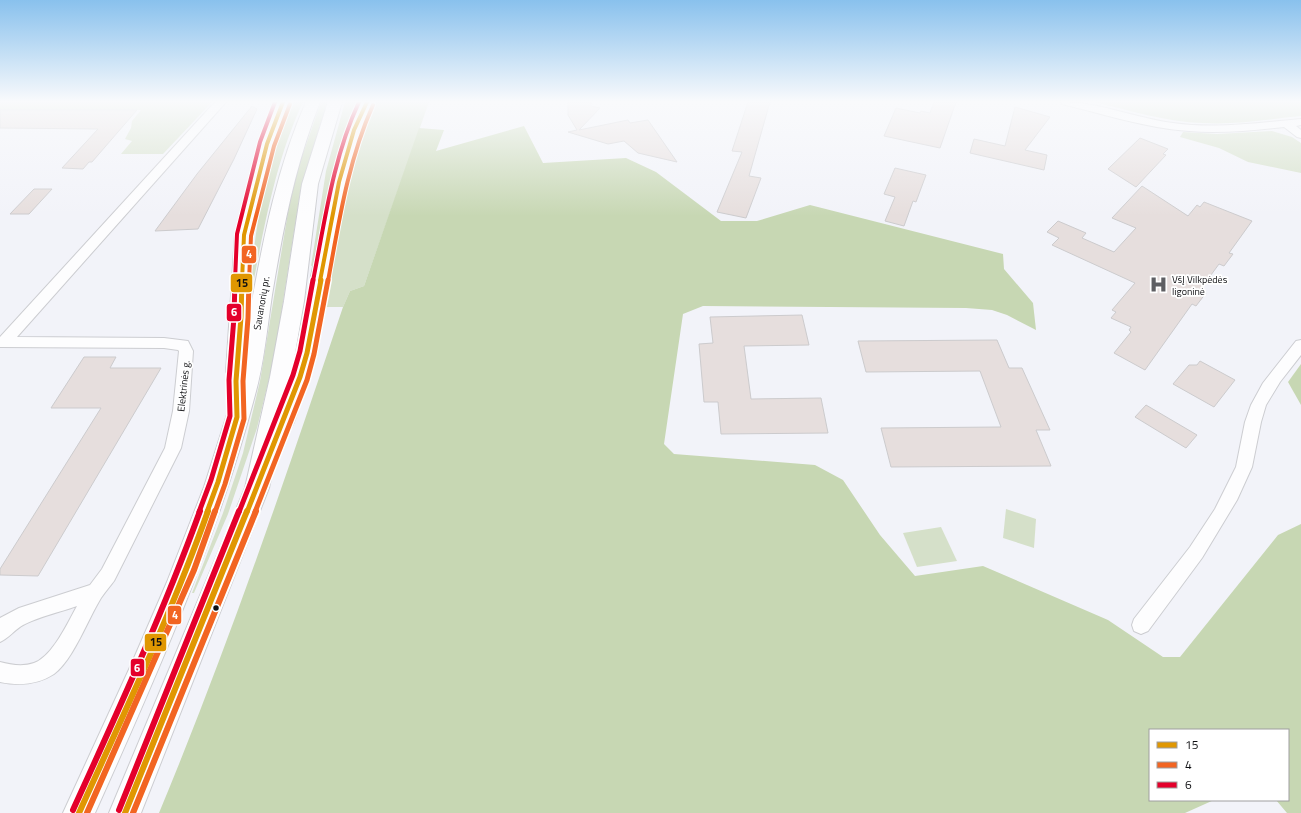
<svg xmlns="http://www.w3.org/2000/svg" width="1301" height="813" font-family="'Titillium Web',sans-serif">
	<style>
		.green { fill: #d5e0c9 }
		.forest { fill: #c7d7b3 }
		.building { fill: #e6dedd; stroke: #cccbcd }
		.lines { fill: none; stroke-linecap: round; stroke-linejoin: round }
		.minor-casing { stroke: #cccdd1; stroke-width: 2 }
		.trunk-casing { stroke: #cccdd1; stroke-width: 2 }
		.minor { fill: #fdfdfe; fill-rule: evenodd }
		.trunk { fill: #fdfdfe; fill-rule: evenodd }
		.bus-1-far2-casing { stroke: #fff; stroke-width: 6 }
		.bus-1-far1-casing { stroke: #fff; stroke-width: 8 }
		.bus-1-casing { stroke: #fff; stroke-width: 10 }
		.bus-2-far2-casing { stroke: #fff; stroke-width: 6 }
		.bus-2-far1-casing { stroke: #fff; stroke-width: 8 }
		.bus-2-casing { stroke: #fff; stroke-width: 10 }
		.bus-3-far2-casing { stroke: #fff; stroke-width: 6 }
		.bus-3-far1-casing { stroke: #fff; stroke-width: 8 }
		.bus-3-casing { stroke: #fff; stroke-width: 10 }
		.bus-1-far2 { stroke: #e09702; stroke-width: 4 }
		.bus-1-far1 { stroke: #e09702; stroke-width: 5 }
		.bus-1 { stroke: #e09702; stroke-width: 6 }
		.bus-2-far2 { stroke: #f26522; stroke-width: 4 }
		.bus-2-far1 { stroke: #f26522; stroke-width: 5 }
		.bus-2 { stroke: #f26522; stroke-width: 6 }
		.bus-3-far2 { stroke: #e4002b; stroke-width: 4 }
		.bus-3-far1 { stroke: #e4002b; stroke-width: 5 }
		.bus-3 { stroke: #e4002b; stroke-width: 6 }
		.bus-dot { fill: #0e0f12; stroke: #fff; stroke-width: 1.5 }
		.labels { text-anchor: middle; stroke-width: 3.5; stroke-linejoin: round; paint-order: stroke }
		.poi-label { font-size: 10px; fill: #0e0f12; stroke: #fff; text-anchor: start }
		.street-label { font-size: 10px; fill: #0e0f12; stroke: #fff }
		.line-badge { stroke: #fff; stroke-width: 1.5 }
		.badge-label { font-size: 11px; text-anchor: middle; font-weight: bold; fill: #fff }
		.pale-badge-label { font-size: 11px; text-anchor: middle; font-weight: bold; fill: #111 }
	</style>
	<rect width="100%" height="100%" fill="#f2f3f9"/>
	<g class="green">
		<polygon points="0,102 212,102 163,154 121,154 132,141 125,139 131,128 132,121 141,110 3,110 0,112"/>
		<path d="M290,102H303C273,166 263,236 249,304C252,277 253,248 258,221C265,181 276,141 290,102Z"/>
		<polygon points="321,102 328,102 320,125 301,187 278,334 271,371 257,428 228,514 194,593 192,593 223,513 243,453 260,381 293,182"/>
		<polygon points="345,102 360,102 337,158 315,264 311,266 326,171"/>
		<path d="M375,102H429L364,286L350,291L343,307H325C337,241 348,164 375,102Z"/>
		<path d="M1094,102H1301V116C1269,119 1235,125 1203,123C1166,122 1129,110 1094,102Z"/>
		<polygon points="1272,131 1292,137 1301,143 1301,173 1248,162 1219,148 1180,137 1183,132 1217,134"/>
		<polygon points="1006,509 1036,519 1034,548 1003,538"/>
		<polygon points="941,527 957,561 917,567 903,533"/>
	</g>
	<g class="forest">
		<path d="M524,126L543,163L626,158L656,172L721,221H757L810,205L1003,254L1004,269L1033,303L1036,330L1007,315L992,310L966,308L703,306L683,314L664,444L674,454L815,465L843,480L880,535L915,576L983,566L1108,620L1163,657H1180L1278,535L1301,524V813H1287L1276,800H1288V730H1150V800H1214L1185,813H159C228,647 286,477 343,307L350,291L364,286L419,128L444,130L436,151Z"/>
		<polygon points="1301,364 1301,405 1288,382"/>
	</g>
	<g class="building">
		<polygon points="568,102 591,102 591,106 600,108 579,130 628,120 630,123 648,120 677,162 638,153 624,141 608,144 568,132 577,130 568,115"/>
		<polygon points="748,102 770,102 749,176 761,178 746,218 717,212 742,152 732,151"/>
		<polygon points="934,102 956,102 940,148 884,136 896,108 920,113 921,111 930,113"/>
		<polygon points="252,106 257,109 234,159 198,229 155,231 197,174"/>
		<polygon points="1015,107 1050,117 1025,150 1047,155 1044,170 970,153 974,139 1005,146"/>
		<polygon points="0,110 137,110 92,162 89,162 83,169 62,168 98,129 0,128"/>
		<polygon points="1140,138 1168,149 1163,154 1166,155 1136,187 1108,169"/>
		<polygon points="895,168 926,175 916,202 913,201 904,226 885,221 895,197 884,194"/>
		<polygon points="1142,186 1188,216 1197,205 1200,207 1204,202 1252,221 1229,253 1233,254 1224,266 1219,264 1200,290 1206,293 1196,306 1192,304 1145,370 1114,353 1131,332 1129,330 1131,327 1111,318 1116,312 1112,310 1135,283 1052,245 1059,238 1047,232 1058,221 1086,233 1082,238 1114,252 1136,228 1112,218"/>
		<polygon points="34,189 52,189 29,214 10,214"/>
		<polygon points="802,315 809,345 744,346 751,399 821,398 828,433 721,434 718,402 704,402 699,344 713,343 710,317"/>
		<polygon points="997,340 1009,368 1022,368 1050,430 1036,430 1051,466 891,467 881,428 1001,427 980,371 866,372 858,341"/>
		<polygon points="84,357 116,357 110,368 161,368 38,576 0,575 0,569 101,408 51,408"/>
		<polygon points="1200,361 1235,380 1214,407 1173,384 1189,365 1197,365"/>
		<polygon points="1146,405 1197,435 1186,448 1135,417"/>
	</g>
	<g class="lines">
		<defs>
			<g id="minor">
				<path d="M215,102H226L17,337L164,338L188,341L193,351L189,411L181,448L114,581C110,586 105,592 101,598C88,619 73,660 54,674C37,685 19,686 0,682V662C11,665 23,667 34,663C53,656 68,622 77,606C60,612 38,617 23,625C14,630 9,638 0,642V618L19,608L90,585L102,569L165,448L173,411L179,351L178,350L164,348L0,347V337Z"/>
				<path d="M1061,102C1099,102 1135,118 1173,123C1215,129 1258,123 1301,119V125L1296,126L1301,130V138L1297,137L1284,127C1253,130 1221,134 1189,131C1146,128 1104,114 1062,104Z"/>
				<polygon points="1301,340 1301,355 1280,382 1266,405 1261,422 1252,467 1237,500 1202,558 1148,631 1141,634 1134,631 1132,625 1134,619 1190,547 1215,509 1236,467 1245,422 1251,405 1263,383 1296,341"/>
			</g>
			<g id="trunk">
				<path d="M276,102H290L275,144L253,235L251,253V306C264,236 277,168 306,102H320C295,165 283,229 272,295C267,329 264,363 255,395C217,540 156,677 95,813H63L131,665L167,582L204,487L238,380L230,378L226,372L235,235L259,144Z"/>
				<polygon points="328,102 342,102 318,184 304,301 294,359 324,213 338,155 346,130 360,102 374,102 362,130 354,155 342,213 317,353 294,422 291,428 281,430 269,488 141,813 109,813 245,488 270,377 284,301 302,184"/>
			</g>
		</defs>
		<use href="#minor" class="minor-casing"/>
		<use href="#trunk" class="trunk-casing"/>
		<use href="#minor" class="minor"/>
		<use href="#trunk" class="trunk"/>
		<defs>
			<g id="bus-1-far2">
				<polyline points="242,281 244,235 267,144 283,102"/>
				<polyline points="320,281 339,182 354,130 367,102"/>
			</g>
			<g id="bus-1-far1">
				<polyline points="207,512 218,482 237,417 236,381 241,317 242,280"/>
				<polyline points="247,512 300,377 307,353 321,280"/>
			</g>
			<g id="bus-1">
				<path d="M79,813C124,713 171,615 208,511"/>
				<polyline points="125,813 247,511"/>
			</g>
			<g id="bus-2-far2">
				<polyline points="249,281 251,236 274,146 290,104"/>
				<path d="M328,281C339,221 348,161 373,105"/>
			</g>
			<g id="bus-2-far1">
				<polyline points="215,512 225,484 244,419 243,381 248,318 249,280"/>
				<polyline points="255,512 307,380 314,354 328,280"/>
			</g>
			<g id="bus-2">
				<polyline points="87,813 194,570 215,511"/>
				<polyline points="133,813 256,511"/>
			</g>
			<g id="bus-3-far2">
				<polyline points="235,281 237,234 260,142 275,102"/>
				<path d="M313,281C325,220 333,158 359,102"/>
			</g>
			<g id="bus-3-far1">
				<polyline points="199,512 211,480 230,416 229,380 234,317 235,280"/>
				<polyline points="239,512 293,375 300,351 313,280"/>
			</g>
			<g id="bus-3">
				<path d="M73,810C118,711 163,613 200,511"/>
				<polyline points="119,810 239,511"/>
			</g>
		</defs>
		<use href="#bus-1-far2" class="bus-1-far2-casing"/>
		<use href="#bus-1-far1" class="bus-1-far1-casing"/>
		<use href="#bus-1" class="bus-1-casing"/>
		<use href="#bus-2-far2" class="bus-2-far2-casing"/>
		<use href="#bus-2-far1" class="bus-2-far1-casing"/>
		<use href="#bus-2" class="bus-2-casing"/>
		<use href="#bus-3-far2" class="bus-3-far2-casing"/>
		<use href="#bus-3-far1" class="bus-3-far1-casing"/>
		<use href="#bus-3" class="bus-3-casing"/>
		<use href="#bus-1-far2" class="bus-1-far2"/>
		<use href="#bus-1-far1" class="bus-1-far1"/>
		<use href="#bus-1" class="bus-1"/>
		<use href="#bus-2-far2" class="bus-2-far2"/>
		<use href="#bus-2-far1" class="bus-2-far1"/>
		<use href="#bus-2" class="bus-2"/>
		<use href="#bus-3-far2" class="bus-3-far2"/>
		<use href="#bus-3-far1" class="bus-3-far1"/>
		<use href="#bus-3" class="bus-3"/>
	</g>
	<linearGradient id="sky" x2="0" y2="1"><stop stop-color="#89c1ed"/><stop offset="0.47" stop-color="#f9fafc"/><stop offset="1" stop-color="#f9fafc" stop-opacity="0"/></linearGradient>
	<rect width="1301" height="216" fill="url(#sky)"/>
	<defs>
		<symbol id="hospital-bare" viewBox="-9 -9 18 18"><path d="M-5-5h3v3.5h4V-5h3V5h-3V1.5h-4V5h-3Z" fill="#5e5f63" stroke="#fff" stroke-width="2.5" paint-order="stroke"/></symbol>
	</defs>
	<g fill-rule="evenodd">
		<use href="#hospital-bare" x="1146" y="272" width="25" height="25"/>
	</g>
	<circle class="bus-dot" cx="216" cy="608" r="3.5"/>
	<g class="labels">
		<g class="poi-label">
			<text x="1172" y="283">VšĮ Vilkpėdės<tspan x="1172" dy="12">ligoninė</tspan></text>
		</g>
		<g class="street-label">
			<text transform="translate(261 303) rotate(-80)" y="4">Savanorių pr.</text>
			<text transform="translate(183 386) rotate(-84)" y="4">Elektrinės g.</text>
		</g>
	</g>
	<g class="line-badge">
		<rect x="241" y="245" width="16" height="19" rx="4" fill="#f26522"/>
		<rect x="230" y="273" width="23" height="20" rx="4" fill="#e09702"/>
		<rect x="226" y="303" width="16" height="19" rx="4" fill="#e4002b"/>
		<rect x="167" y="605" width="15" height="20" rx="4" fill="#f26522"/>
		<rect x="144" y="633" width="23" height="19" rx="4" fill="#e09702"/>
		<rect x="130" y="658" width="15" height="19" rx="4" fill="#e4002b"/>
	</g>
	<g class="badge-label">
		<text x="249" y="258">4</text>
		<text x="234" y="316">6</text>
		<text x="175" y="619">4</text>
		<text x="137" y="672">6</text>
	</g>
	<g class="pale-badge-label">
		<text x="242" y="287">15</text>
		<text x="156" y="646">15</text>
	</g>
	<rect x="1149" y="729" width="140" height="72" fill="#ffffff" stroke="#9f9fa0"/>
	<rect x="1157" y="742" width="20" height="6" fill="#e09702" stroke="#9f9fa0"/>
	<text x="1185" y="749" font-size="12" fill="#0e0f12">15</text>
	<rect x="1157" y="762" width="20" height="6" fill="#f26522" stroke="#9f9fa0"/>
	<text x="1185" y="769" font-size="12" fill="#0e0f12">4</text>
	<rect x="1157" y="782" width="20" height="6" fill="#e4002b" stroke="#9f9fa0"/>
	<text x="1185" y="789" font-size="12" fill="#0e0f12">6</text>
</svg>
